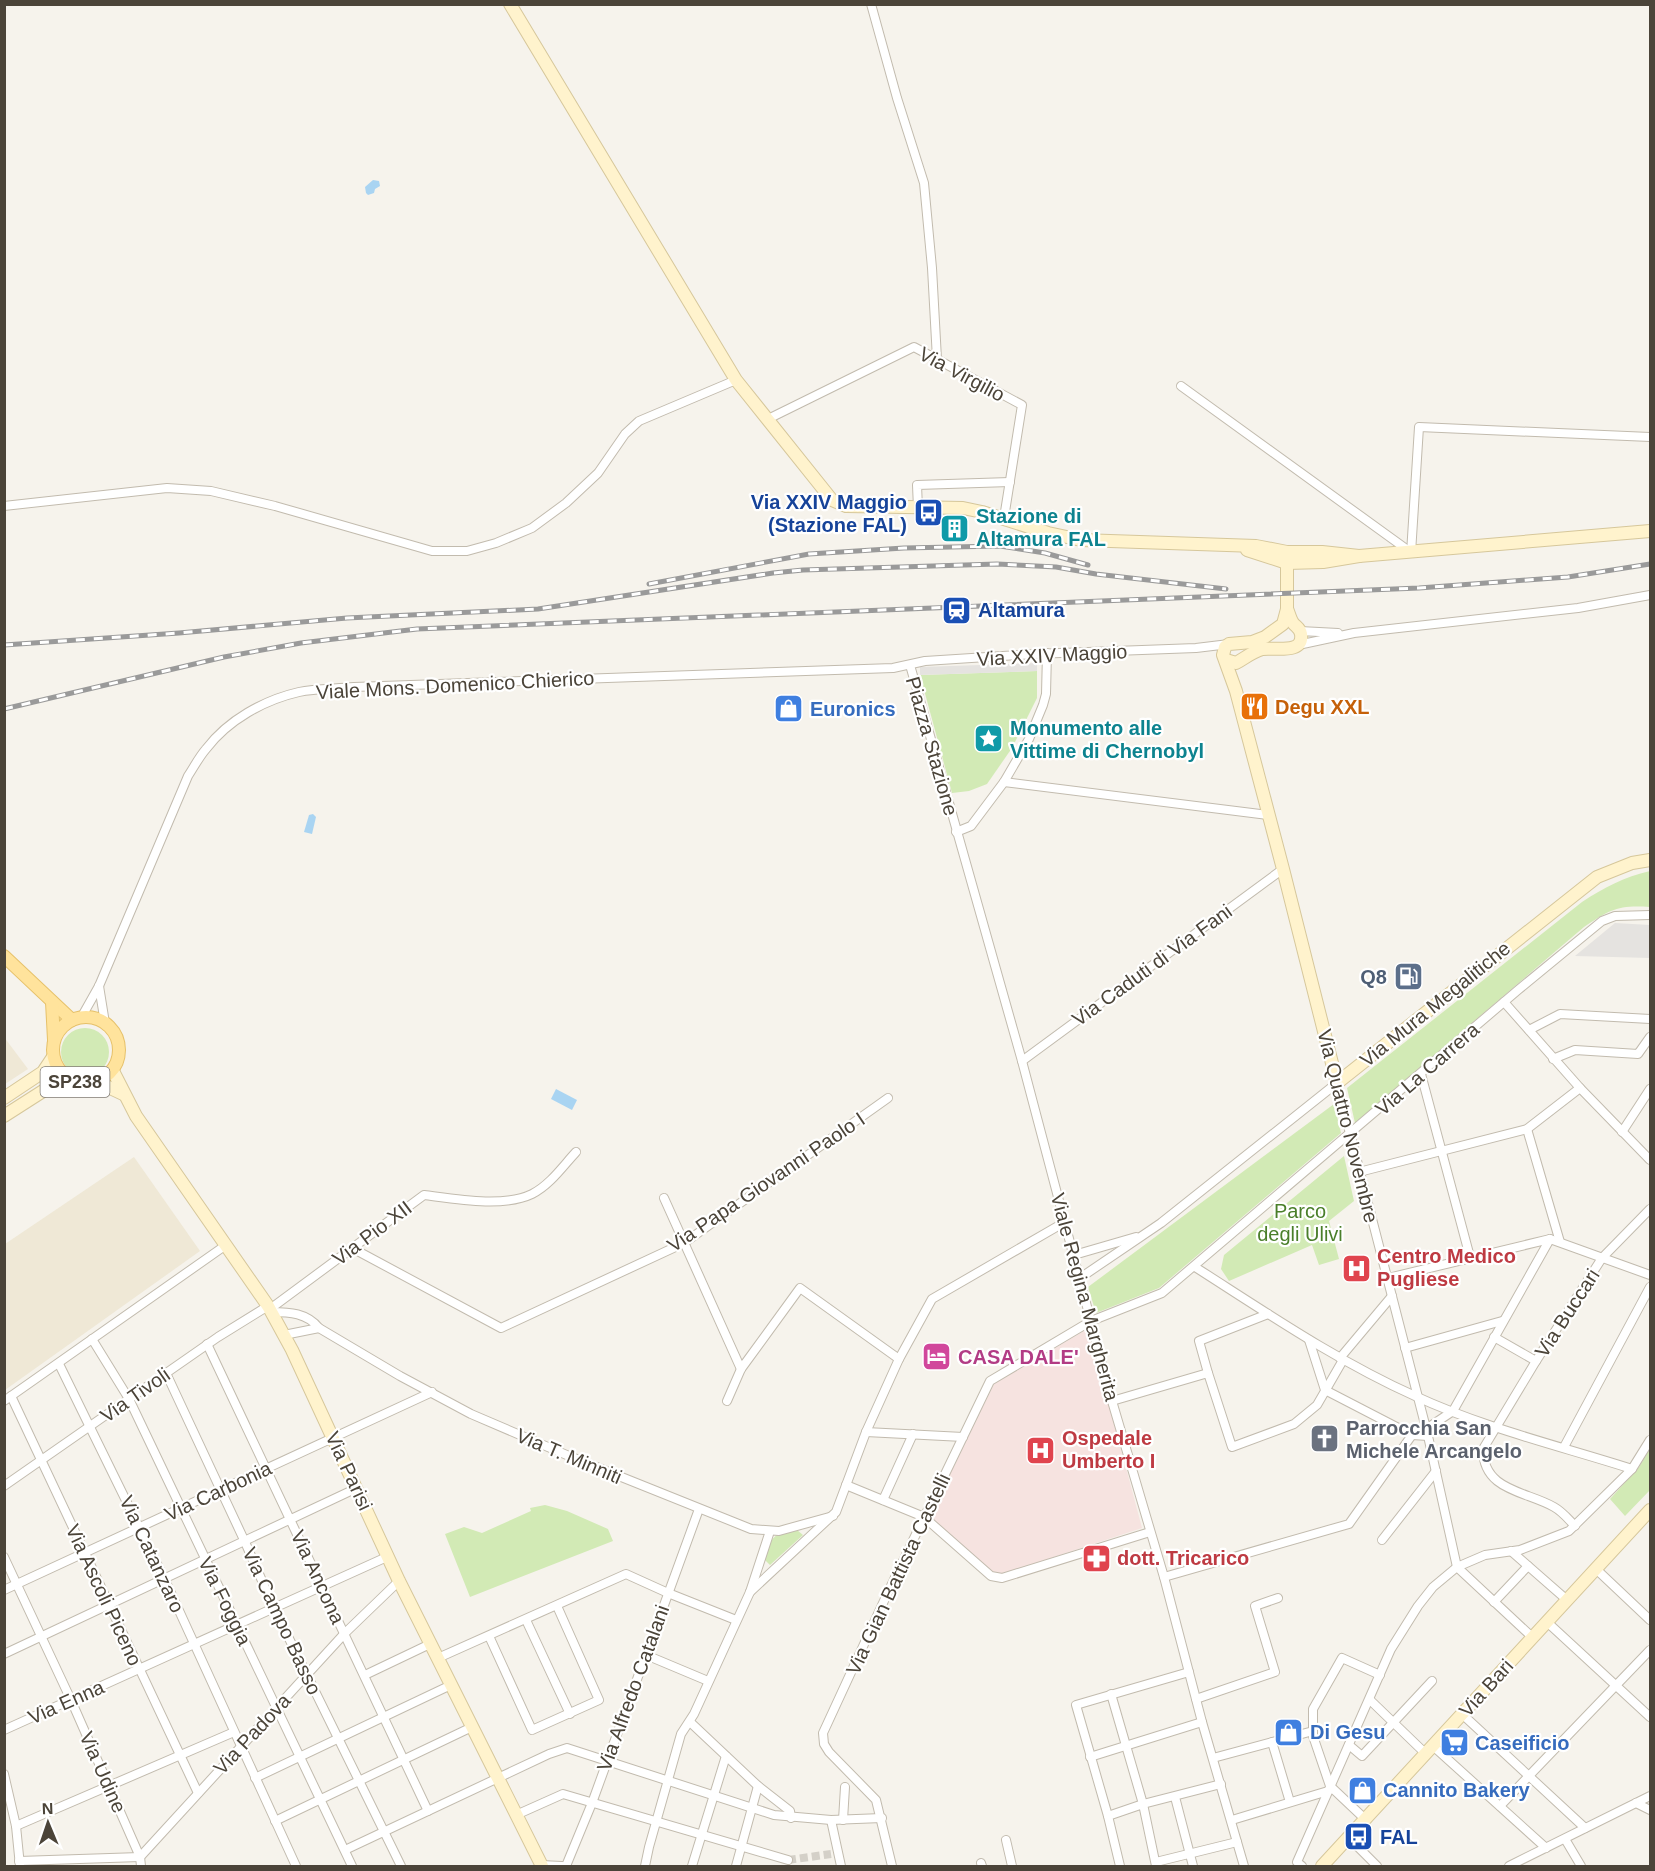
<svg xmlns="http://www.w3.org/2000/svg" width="1655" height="1871" font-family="Arial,sans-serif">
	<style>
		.education { fill: #efe8d6 }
		.medical { fill: #f6e3e0 }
		.green { fill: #d2eab5 }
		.parking { fill: #e5e3e0 }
		.water { fill: #a9d4f2 }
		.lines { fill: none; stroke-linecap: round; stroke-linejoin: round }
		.street-tunnel { stroke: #d4d0c8; stroke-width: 8; stroke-dasharray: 8 4; stroke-linecap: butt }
		.street-casing { stroke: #c2bbae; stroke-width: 10 }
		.secondary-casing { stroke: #d6c79b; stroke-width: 14 }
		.primary-casing { stroke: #e6c16a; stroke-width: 14 }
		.street { stroke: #fff; stroke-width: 8 }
		.secondary { stroke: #fff3cd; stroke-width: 12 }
		.primary { stroke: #ffe39c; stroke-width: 12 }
		.rail-casing { stroke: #9a9a9a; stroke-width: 5 }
		.rail { stroke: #fff; stroke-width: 3; stroke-dasharray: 9; stroke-linecap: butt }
		.labels { text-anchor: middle; stroke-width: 4.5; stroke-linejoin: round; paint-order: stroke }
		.shield { fill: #fff; stroke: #817c74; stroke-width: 1.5 }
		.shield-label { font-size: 18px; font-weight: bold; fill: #4b4439 }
		.street-label { font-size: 20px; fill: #4b4439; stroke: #fff }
		.transit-label { font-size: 20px; font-weight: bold; fill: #164399; stroke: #fff; text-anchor: start }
		.culture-label { font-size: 20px; font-weight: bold; fill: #0d838f; stroke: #fff; text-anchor: start }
		.food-label { font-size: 20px; font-weight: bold; fill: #c56008; stroke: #fff; text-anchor: start }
		.shop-label { font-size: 20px; font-weight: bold; fill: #366cbe; stroke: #fff; text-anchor: start }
		.service-label { font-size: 20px; font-weight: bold; fill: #4e5e75; stroke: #fff; text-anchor: end }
		.park-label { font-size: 20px; fill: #4a7f2a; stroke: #fff }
		.health-label { font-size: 20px; font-weight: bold; fill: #be3a42; stroke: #fff; text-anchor: start }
		.hotel-label { font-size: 20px; font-weight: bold; fill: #b23c85; stroke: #fff; text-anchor: start }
		.worship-label { font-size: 20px; font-weight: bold; fill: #5b616d; stroke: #fff; text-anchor: start }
	</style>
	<rect width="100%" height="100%" fill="#f6f3ec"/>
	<g class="education">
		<polygon points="4,1037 28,1069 5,1084 4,1084"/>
		<polygon points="134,1157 200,1251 5,1390 5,1244"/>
	</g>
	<polygon class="medical" points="1089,1328 1142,1528 1002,1574 993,1573 927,1516 994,1384"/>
	<g class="green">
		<polygon points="1037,671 1037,698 1012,748 987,784 969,791 952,793 920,675"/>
		<path d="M1650,871V907C1618,905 1611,909 1584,927L1355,1123L1347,1088L1582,902C1605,887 1624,877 1650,871Z"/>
		<circle cx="85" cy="1052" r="24"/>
		<polygon points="1334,1104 1341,1133 1159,1288 1096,1313 1088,1287"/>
		<polygon points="1344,1156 1354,1201 1329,1221 1339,1259 1319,1265 1312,1245 1229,1281 1221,1269 1224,1255"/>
		<polygon points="1650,1449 1650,1490 1625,1516 1610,1499 1639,1467"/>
		<polygon points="545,1505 567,1511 608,1529 613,1541 470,1597 445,1534 464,1527 482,1533 531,1511 530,1508"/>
		<path d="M797,1530L803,1535L770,1565L764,1559C773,1535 771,1535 797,1530Z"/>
	</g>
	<g class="parking">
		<polygon points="1037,663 1037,671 920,675 920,667"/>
		<polygon points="1615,923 1650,925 1650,958 1575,956"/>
	</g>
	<g class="water">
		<polygon points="373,180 379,181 380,186 375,189 374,193 368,195 366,193 365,187"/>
		<polygon points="309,815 313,814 316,817 312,834 304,832"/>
		<polygon points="556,1089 577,1100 572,1110 551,1099"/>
	</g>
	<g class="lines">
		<polyline class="street-tunnel" points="788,1860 831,1854"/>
		<defs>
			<g id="street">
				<polyline points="871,4 897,98 924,183 932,268 937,359"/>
				<polyline points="1181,386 1409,551"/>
				<polyline points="768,419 914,347 1022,405 1004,518"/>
				<polyline points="4,506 167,488 211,491 275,506 432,551 467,551 496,543 532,528 566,503 598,473 625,434 639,421 736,380"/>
				<polyline points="918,508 917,485 1010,482"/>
				<polyline points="1411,553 1419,427 1650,437"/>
				<polyline points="1300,631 1338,633"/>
				<polyline points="1298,645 1354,633 1578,608 1650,595"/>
				<polyline points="910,665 1022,1061 1112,1401 1164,1577 1202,1722 1244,1866"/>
				<polyline points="1004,782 1268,815"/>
				<polyline points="956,832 971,826 1004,782 1029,739 1043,705 1046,694 1047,653"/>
				<polyline points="99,986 105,1023"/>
				<polyline points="1504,1002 1580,1088 1650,1160"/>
				<path d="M81,1018L99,986L188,776C194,767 199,757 206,749C228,720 264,700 299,692C316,688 336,689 354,687L893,668L925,661L1034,654L1196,648L1229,644"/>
				<polyline points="1529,1030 1560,1014 1650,1019"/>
				<polyline points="1553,1059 1575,1050 1638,1054 1650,1037"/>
				<polyline points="1022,1061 1283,869"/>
				<polyline points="1421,1074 1470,1257"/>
				<polyline points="1527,1129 1560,1242"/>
				<polyline points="1622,1132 1650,1089"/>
				<polyline points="1359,1172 1527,1129 1580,1088"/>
				<polyline points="664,1198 741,1369"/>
				<polyline points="352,1248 501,1328 684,1243 888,1098"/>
				<polyline points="1074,1255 1136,1237"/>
				<path d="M1195,1267C1267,1313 1337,1361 1415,1396C1484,1428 1560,1446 1632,1469"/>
				<polyline points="1080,1278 1161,1223 1337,1083 1428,1436 1457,1567 1532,1637"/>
				<polyline points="1388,1278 1550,1239 1650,1275"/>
				<path d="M270,1309L424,1195C455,1199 503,1208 532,1194C550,1185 563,1166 576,1152"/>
				<path d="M271,1312C290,1312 307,1313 319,1328L284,1335"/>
				<polyline points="319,1328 400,1376 471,1414 569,1456 751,1529 779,1531 833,1516"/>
				<polyline points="1494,1337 1536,1361"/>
				<polyline points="92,1339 129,1399 352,1866"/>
				<polyline points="1309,1340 1325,1390 1412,1435 1428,1436"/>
				<polyline points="207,1344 428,1811"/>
				<polyline points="1405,1348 1502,1321"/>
				<polyline points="1340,1358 1392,1296"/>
				<polyline points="59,1364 165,1580 296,1866"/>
				<polyline points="166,1373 245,1542 274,1608 401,1866"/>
				<polyline points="1208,1373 1199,1341 1268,1314"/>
				<polyline points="11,1396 198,1793"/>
				<polyline points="4,1401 226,1245"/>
				<polyline points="727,1401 741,1369 800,1288 899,1359"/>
				<polyline points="1112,1401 1208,1373 1232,1447 1294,1424 1317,1405 1343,1360"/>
				<polyline points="1426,1429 1453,1411 1550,1239"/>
				<polyline points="866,1432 963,1437"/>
				<polyline points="1564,1447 1650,1287"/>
				<polyline points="846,1485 924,1517 991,1576 1002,1578 1150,1532"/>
				<polyline points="4,1486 218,1337 268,1306"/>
				<polyline points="883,1500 913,1434"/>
				<path d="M1575,1526C1568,1519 1563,1512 1554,1507C1526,1491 1483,1491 1483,1449L1536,1361L1602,1258L1650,1209"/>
				<polyline points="1382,1540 1436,1471"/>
				<polyline points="1511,1551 1567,1600"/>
				<polyline points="4,1557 71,1700 140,1857 141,1866"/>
				<polyline points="1596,1569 1650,1620"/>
				<polyline points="1164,1577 1349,1524 1412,1435"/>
				<polyline points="4,1590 432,1392"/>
				<polyline points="750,1592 836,1512 866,1432 899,1359 932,1299 1065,1222"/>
				<polyline points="1494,1602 1528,1566"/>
				<polyline points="526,1620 570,1714"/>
				<polyline points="1547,1622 1650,1717"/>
				<polyline points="489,1636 532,1730 599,1700 557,1606"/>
				<polyline points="4,1654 357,1488"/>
				<polyline points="646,1655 708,1681"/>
				<polyline points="438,1658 626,1574 668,1593 736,1620"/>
				<polyline points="365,1675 430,1644"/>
				<polyline points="1111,1694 1143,1804 1156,1866"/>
				<polyline points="1196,1699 1275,1672 1255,1606 1278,1598"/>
				<polyline points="1370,1700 1426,1754"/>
				<polyline points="1462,1714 1585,1828"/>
				<polyline points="690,1722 758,1786 790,1811 791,1818"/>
				<polyline points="4,1730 389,1556"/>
				<polyline points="1272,1742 1290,1802"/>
				<polyline points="1349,1745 1362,1756 1432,1681"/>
				<polyline points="1433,1746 1546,1848"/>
				<polyline points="1090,1757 1202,1722"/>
				<polyline points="1213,1758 1313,1731"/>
				<polyline points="4,1774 16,1826 20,1866"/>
				<polyline points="255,1778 451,1685"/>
				<polyline points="1175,1797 1193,1866"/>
				<polyline points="1636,1803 1650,1810"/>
				<polyline points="1500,1806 1650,1650"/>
				<polyline points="516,1815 563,1794 788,1860"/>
				<polyline points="1108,1816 1143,1804 1221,1784"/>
				<polyline points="1365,1819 1330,1786 1313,1736 1313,1709 1342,1658 1380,1675"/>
				<polyline points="831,1820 841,1866"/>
				<polyline points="843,1820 845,1787"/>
				<polyline points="1232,1820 1328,1791"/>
				<polyline points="275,1821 472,1727"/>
				<polyline points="16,1826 234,1732"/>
				<polyline points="1348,1837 1377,1866"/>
				<polyline points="1565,1839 1581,1866"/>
				<polyline points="1006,1840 1012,1866"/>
				<polyline points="345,1850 549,1754 567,1748 774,1815 831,1820 882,1818"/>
				<polyline points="140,1857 345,1633 399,1581"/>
				<polyline points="19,1861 140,1857"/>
				<polyline points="1156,1862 1237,1842"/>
				<polyline points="981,1863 982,1866"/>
				<polyline points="541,1865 562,1866"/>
				<polyline points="566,1866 592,1803 699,1509"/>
				<polyline points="645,1866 649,1847 681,1734 694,1714 750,1592 770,1531"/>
				<polyline points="692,1866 726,1756"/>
				<polyline points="736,1866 758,1786"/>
				<polyline points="892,1866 876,1800 829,1752 824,1744 823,1733 889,1590 990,1381 1091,1321 1162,1293 1518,990 1602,921 1615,916 1650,915"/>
				<polyline points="1120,1866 1108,1816 1076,1705 1189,1672"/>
				<polyline points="1302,1866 1297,1862 1391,1649 1418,1606 1433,1587 1457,1567 1485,1555 1520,1550 1569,1531 1632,1469 1650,1440"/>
				<polyline points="1509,1866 1650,1796"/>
			</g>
			<g id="secondary">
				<polyline points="510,4 736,380 832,500 846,506 963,508 982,512 1048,533 1081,540 1256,546 1287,552 1322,552 1359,556"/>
				<polyline points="1247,550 1287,563 1323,562 1359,556 1650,531"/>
				<polyline points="1287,552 1287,609 1283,624 1265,637 1252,642 1229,644 1225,647 1223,655 1236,691 1283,869 1337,1083 1597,877 1632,863 1650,860"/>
				<path d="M1226,660L1236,663C1245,658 1252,652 1262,649C1274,647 1304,655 1301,634C1300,628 1296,627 1293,623C1290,619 1289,613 1287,609"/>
				<polyline points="113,1071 136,1116 268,1306 292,1350 399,1581 542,1866"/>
				<polyline points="89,1084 106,1086 123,1094"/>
				<polyline points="4,1098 43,1072 53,1057"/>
				<polyline points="4,1116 54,1084 67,1078"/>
				<polyline points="1322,1866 1650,1510"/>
			</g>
			<g id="primary">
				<polyline points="4,956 72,1020"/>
				<polyline points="52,1002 54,1040"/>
				<circle cx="86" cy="1050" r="33"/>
			</g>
		</defs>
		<use href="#street" class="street-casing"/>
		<use href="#secondary" class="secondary-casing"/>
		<use href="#primary" class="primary-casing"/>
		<use href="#street" class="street"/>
		<use href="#secondary" class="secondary"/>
		<use href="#primary" class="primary"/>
		<defs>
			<g id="rail">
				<polyline points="649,584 809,554 904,548 1000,546 1045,553 1088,565"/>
				<polyline points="4,645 179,633 347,618 538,609 773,573 803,570 997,564 1056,567 1096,574 1226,589"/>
				<polyline points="4,709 224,657 301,643 417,629 1419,588 1568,577 1650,564"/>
			</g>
		</defs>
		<use href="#rail" class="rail-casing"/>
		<use href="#rail" class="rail"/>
	</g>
	<defs>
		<symbol id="bus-square" viewBox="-11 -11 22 22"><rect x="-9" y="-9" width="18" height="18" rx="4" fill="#1a4fb4" stroke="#fff"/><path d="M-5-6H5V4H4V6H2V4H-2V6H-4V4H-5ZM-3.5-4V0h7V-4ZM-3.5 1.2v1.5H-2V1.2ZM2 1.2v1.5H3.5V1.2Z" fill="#fff"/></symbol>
		<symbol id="building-square" viewBox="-11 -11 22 22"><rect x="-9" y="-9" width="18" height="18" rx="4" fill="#0f9aa8" stroke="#fff"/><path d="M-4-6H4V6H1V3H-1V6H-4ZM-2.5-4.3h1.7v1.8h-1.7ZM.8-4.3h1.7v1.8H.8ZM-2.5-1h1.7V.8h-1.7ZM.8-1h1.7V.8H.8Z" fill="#fff"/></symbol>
		<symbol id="station-square" viewBox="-11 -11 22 22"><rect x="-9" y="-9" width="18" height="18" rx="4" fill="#1a4fb4" stroke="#fff"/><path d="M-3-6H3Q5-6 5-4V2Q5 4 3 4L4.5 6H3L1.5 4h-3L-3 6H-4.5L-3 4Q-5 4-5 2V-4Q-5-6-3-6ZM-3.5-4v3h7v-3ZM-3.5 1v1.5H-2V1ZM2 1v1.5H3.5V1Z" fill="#fff"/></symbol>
		<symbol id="restaurant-square" viewBox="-11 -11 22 22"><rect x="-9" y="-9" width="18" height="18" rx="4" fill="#e8710a" stroke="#fff"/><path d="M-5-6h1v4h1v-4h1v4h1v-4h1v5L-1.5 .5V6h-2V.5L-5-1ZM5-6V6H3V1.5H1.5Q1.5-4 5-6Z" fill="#fff"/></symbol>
		<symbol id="shop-square" viewBox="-11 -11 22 22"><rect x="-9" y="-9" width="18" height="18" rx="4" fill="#3f7fe0" stroke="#fff"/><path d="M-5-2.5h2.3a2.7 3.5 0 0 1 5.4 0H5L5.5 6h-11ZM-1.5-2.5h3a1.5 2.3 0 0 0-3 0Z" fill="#fff"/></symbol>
		<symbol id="sight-square" viewBox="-11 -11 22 22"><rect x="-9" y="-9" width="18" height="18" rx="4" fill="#0f9aa8" stroke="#fff"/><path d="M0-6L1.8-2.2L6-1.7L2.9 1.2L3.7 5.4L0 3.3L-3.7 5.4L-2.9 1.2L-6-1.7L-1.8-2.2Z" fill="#fff"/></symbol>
		<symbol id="fuel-square" viewBox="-11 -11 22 22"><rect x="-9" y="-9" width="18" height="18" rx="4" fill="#5c6f8a" stroke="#fff"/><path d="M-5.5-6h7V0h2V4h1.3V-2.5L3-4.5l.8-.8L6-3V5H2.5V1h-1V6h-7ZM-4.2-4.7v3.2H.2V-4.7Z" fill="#fff"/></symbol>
		<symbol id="hospital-square" viewBox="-11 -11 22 22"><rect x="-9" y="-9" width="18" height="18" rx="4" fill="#e0444e" stroke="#fff"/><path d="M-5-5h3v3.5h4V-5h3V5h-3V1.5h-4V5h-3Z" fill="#fff"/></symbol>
		<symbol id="hotel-square" viewBox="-11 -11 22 22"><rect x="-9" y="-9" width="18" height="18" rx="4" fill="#d1479c" stroke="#fff"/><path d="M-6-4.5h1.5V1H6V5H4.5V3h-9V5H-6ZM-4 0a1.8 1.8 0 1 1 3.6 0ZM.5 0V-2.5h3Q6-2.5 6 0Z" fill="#fff"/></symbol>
		<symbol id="church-square" viewBox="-11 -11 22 22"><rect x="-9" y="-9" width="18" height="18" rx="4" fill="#6b7280" stroke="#fff"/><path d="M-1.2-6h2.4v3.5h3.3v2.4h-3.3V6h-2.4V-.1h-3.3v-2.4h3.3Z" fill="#fff"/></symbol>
		<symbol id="pharmacy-square" viewBox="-11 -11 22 22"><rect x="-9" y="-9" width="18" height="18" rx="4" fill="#e0444e" stroke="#fff"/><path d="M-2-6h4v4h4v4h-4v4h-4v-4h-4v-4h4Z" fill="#fff"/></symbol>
		<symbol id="supermarket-square" viewBox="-11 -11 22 22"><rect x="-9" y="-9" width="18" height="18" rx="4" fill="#3f7fe0" stroke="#fff"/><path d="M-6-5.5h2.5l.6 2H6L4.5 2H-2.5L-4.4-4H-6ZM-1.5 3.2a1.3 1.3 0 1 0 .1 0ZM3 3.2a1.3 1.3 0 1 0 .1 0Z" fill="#fff"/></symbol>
	</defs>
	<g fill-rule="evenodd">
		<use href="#bus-square" x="912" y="496" width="33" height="33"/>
		<use href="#building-square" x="938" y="512" width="33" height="33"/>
		<use href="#station-square" x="940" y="594" width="33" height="33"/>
		<use href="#restaurant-square" x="1238" y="690" width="33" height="33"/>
		<use href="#shop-square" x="772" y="692" width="33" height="33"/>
		<use href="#sight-square" x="972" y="722" width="33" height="33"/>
		<use href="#fuel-square" x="1392" y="960" width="33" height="33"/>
		<use href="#hospital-square" x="1340" y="1252" width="33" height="33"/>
		<use href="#hotel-square" x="920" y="1340" width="33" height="33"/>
		<use href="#church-square" x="1308" y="1422" width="33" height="33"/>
		<use href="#hospital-square" x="1024" y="1434" width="33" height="33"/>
		<use href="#pharmacy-square" x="1080" y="1542" width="33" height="33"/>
		<use href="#shop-square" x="1272" y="1716" width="33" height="33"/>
		<use href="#supermarket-square" x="1438" y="1726" width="33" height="33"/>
		<use href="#shop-square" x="1346" y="1774" width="33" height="33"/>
		<use href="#bus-square" x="1342" y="1820" width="33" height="33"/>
	</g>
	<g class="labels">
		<rect class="shield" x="40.5" y="1067" width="69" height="30" rx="4.5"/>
		<g class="shield-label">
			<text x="75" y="1088">SP238</text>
		</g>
		<g class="street-label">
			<text transform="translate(962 374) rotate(28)" y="7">Via Virgilio</text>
			<text transform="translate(1052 655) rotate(-3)" y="7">Via XXIV Maggio</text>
			<text transform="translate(455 685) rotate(-3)" y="7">Viale Mons. Domenico Chierico</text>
			<text transform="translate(932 746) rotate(74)" y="7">Piazza Stazione</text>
			<text transform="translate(1152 965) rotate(-36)" y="7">Via Caduti di Via Fani</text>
			<text transform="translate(1435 1004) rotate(-39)" y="7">Via Mura Megalitiche</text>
			<text transform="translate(1427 1069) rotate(-41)" y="7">Via La Carrera</text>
			<text transform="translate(1348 1126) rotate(76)" y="7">Via Quattro Novembre</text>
			<text transform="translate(766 1182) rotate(-34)" y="7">Via Papa Giovanni Paolo I</text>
			<text transform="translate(372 1233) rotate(-37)" y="7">Via Pio XII</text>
			<text transform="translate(1085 1297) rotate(75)" y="7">Viale Regina Margherita</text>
			<text transform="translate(1567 1313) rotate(-57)" y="7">Via Buccari</text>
			<text transform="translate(135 1395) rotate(-35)" y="7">Via Tivoli</text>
			<text transform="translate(569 1456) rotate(23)" y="7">Via T. Minniti</text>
			<text transform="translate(349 1471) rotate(65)" y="7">Via Parisi</text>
			<text transform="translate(218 1491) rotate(-25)" y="7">Via Carbonia</text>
			<text transform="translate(152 1554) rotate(65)" y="7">Via Catanzaro</text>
			<text transform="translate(898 1574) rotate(-65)" y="7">Via Gian Battista Castelli</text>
			<text transform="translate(318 1577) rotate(65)" y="7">Via Ancona</text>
			<text transform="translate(104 1595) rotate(65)" y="7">Via Ascoli Piceno</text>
			<text transform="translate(225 1601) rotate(64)" y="7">Via Foggia</text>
			<text transform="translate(282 1621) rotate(65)" y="7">Via Campo Basso</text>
			<text transform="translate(633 1688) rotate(-70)" y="7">Via Alfredo Catalani</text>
			<text transform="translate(1486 1688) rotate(-48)" y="7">Via Bari</text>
			<text transform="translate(66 1702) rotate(-24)" y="7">Via Enna</text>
			<text transform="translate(252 1734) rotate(-47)" y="7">Via Padova</text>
			<text transform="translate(103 1772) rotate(66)" y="7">Via Udine</text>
		</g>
		<g class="transit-label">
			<text x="907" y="509" text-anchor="end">Via XXIV Maggio<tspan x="907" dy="23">(Stazione FAL)</tspan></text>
			<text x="978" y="617">Altamura</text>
			<text x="1380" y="1844">FAL</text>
		</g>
		<g class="culture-label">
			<text x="976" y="523">Stazione di<tspan x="976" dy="23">Altamura FAL</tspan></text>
			<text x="1010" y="735">Monumento alle<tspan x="1010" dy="23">Vittime di Chernobyl</tspan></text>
		</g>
		<g class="food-label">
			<text x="1275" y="714">Degu XXL</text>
		</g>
		<g class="shop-label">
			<text x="810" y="716">Euronics</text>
			<text x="1310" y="1739">Di Gesu</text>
			<text x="1475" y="1750">Caseificio</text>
			<text x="1383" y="1797">Cannito Bakery</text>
		</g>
		<g class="service-label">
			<text x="1387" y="984">Q8</text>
		</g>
		<g class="park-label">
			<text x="1300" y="1218">Parco<tspan x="1300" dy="23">degli Ulivi</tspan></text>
		</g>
		<g class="health-label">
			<text x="1377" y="1263">Centro Medico<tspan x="1377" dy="23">Pugliese</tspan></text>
			<text x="1062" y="1445">Ospedale<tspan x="1062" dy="23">Umberto I</tspan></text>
			<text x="1117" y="1565">dott. Tricarico</text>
		</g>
		<g class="hotel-label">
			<text x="958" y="1364">CASA DALE'</text>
		</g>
		<g class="worship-label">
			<text x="1346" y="1435">Parrocchia San<tspan x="1346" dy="23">Michele Arcangelo</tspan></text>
		</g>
	</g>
	<rect width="1655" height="1871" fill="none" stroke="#4b4439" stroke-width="12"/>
	<g transform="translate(48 1823) rotate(358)" stroke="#ffffff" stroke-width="4.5" paint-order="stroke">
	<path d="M0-4.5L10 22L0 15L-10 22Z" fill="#4b4439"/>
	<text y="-9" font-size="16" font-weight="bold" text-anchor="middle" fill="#4b4439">N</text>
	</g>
</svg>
